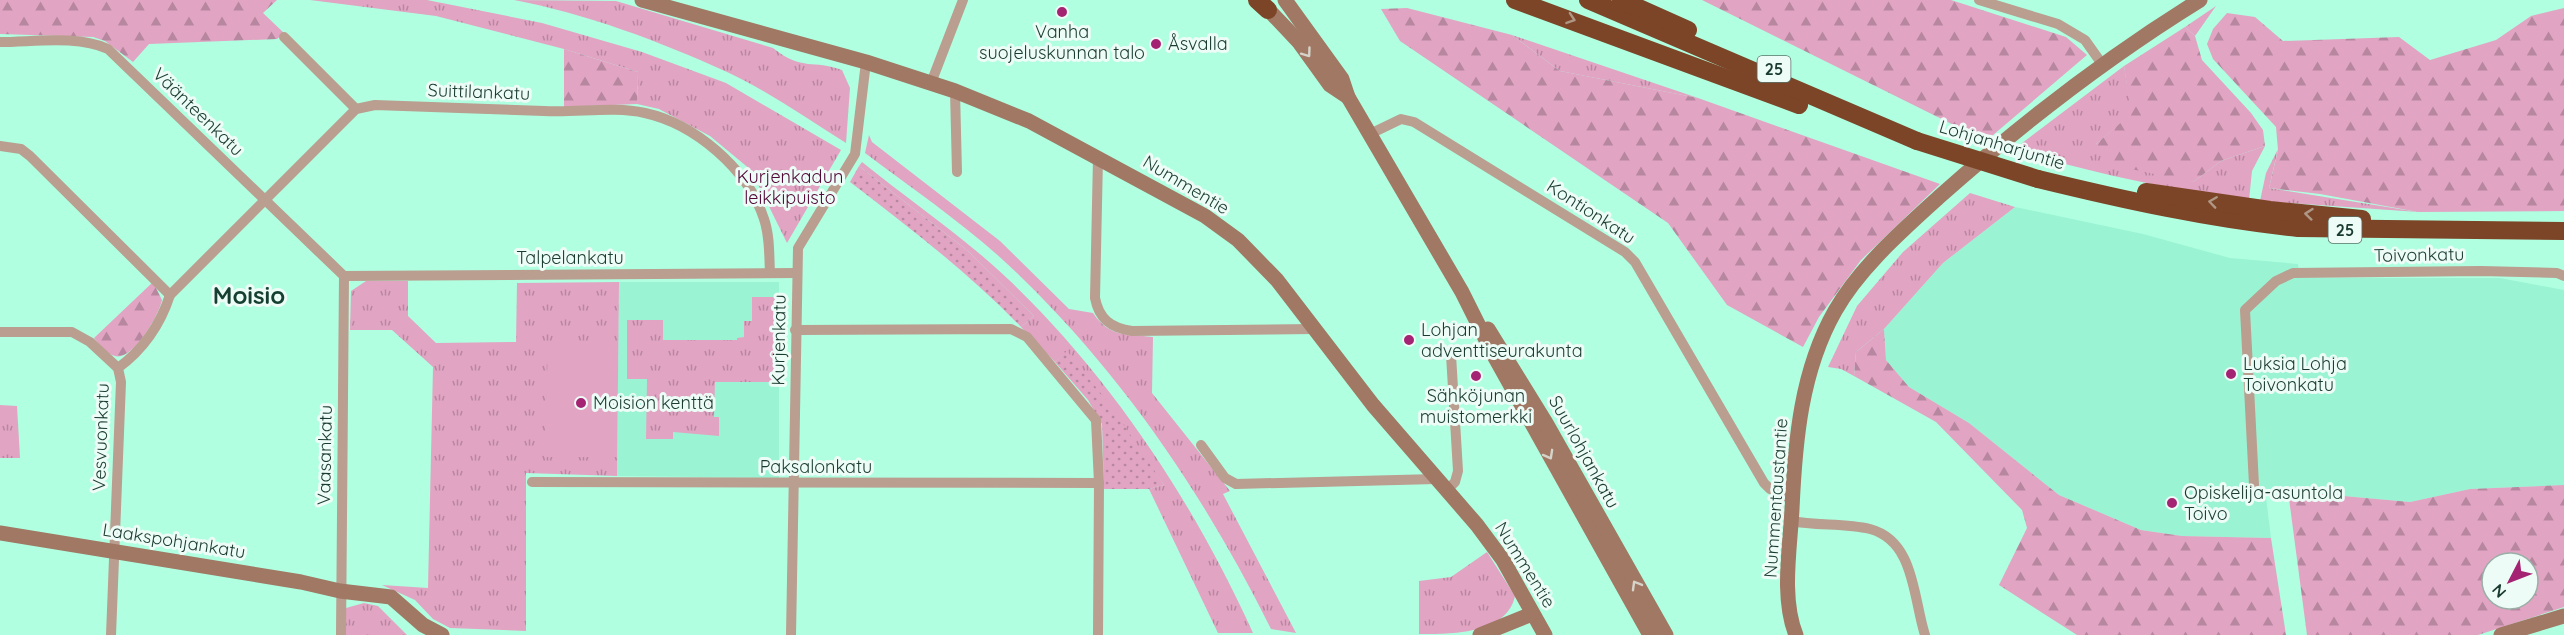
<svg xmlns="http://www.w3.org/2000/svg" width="2564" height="635" font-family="Quicksand,sans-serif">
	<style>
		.built { fill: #9af4d3 }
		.grass { fill: url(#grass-tufts) }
		.forest { fill: url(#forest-firs); fill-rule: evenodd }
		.garden { fill: url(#garden-dots) }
		.pitch { fill: #e2a4c3 }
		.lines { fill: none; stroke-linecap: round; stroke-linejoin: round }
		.street { stroke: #ba9e90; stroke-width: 10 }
		.secondary { stroke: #a07864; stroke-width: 15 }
		.highway { stroke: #7c4528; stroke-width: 18 }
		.highway-bridge { stroke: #7c4528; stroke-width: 18 }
		.oneway { stroke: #af9785 }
		.oneway2 { stroke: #d6d4ca }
		.poi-dot { fill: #a42373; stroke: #edfcf6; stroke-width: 2 }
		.labels { text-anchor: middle; stroke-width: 6; stroke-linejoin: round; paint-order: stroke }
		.shield { fill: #edfcf6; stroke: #59756b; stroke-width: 1.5 }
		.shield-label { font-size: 16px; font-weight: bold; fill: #1a3b2f }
		.poi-label { font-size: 18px; fill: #1a3b2f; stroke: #edfcf6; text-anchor: start }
		.street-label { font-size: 18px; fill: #1a3b2f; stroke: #edfcf6 }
		.park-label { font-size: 18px; fill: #530737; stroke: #edfcf6 }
		.district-label { font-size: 24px; font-weight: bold; fill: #143f31; stroke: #edfcf6 }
	</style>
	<defs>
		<pattern id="grass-tufts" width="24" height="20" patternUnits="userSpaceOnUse" patternTransform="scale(1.5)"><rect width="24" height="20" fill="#e2a4c3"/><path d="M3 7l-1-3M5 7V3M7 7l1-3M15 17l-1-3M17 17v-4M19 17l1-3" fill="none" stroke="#b6879f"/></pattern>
		<pattern id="forest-firs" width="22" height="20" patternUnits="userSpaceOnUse" patternTransform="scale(1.5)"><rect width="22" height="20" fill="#e2a4c3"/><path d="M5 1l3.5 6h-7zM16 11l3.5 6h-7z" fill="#b6879f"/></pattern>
		<pattern id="garden-dots" width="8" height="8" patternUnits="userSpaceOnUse" patternTransform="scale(1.5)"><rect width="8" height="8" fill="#e2a4c3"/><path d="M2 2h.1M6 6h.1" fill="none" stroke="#b6879f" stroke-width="1.8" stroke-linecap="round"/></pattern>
	</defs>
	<rect width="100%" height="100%" fill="#afffe0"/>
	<g class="built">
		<polygon points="2015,207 2143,234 2230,258 2298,264 2300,278 2500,278 2564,290 2564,485 2470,489 2410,502 2265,489 2271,538 2182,536 2141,530 2059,495 1969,423 1909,387 1886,360 1884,329 1943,263"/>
		<polygon points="619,282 779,282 779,478 617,476"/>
	</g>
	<g class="grass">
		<polygon points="310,0 427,0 542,23 642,52 726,83 841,150 787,243 751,170 710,136 659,109 637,104 638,72 564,49 436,16"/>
		<path d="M514,0L616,1L773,48C803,72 813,59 842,70L850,88L846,143C807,119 768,91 727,72C659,41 587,14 514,0Z"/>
		<polygon points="2216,6 2195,36 2185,27"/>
		<polygon points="1512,35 1698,98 1560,71"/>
		<path d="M2124,66L2132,114L2096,144L2193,182L2221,161L2265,146L2252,171L2249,200C2167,190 2093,172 2013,150Z"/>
		<path d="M869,135L872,142L1000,241L1069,309L1093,313C1109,337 1125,334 1153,337L1152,393L1230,491L1223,494L1296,633L1271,629C1207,500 1126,379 1022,278C975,231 918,193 865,153Z"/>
		<polygon points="2278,149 2269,188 2418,212 2260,201 2266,173"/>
		<path d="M862,162C909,200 965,238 1008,279C1112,378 1194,503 1253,633H1218L1149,489L1164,485L1067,352L1055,362L1021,327L1034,316L968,251L859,166Z"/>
		<polygon points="1970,193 2015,207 1943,263 1884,329 1856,352 1854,376 1841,369 1828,367 1857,306 1903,252"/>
		<polygon points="366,281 408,281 408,316 436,343 516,342 517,283 619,282 617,476 526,473 526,631 450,628 433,619 415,600 382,585 428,588 433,367 392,330 350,330 351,291"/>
		<polygon points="752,297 778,297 778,382 715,382 714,417 719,417 719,436 673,432 673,439 646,439 647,379 627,379 627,320 663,320 663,340 737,340 737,338 744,337 744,321 752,321"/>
		<polygon points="0,405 17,406 20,458 0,458"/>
		<path d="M1487,552L1515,596C1507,635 1449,634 1419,634V581L1451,577Z"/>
		<polygon points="364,603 378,606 407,635 346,635 346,608"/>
	</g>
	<g class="forest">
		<polygon points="0,0 277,0 263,13 284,33 277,39 149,44 133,62 105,41 93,37 0,34"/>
		<polygon points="1702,0 1951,0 2066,37 2087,55 1986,141"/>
		<polygon points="1407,8 1512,35 1560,71 1698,98 1940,184 1861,260 1819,317 1803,347 1727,305 1668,223 1400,41 1381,9"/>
		<polygon points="2564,8 2564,211 2418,212 2320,194 2269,188 2278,150 2276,127 2213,59 2207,44 2213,29 2227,13 2255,17 2283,41 2399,37 2430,60 2496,40 2531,16"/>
		<polygon points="2185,27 2195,36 2202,60 2251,113 2263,130 2265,146 2221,161 2193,182 2107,164 2096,144 2131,114 2124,66"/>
		<polygon points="564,49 638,72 637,104 564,107"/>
		<path d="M153,282L162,300C159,315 133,361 115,356C107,354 99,344 94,338Z"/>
		<polygon points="1884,329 1886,360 1909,387 1969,423 2059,495 2141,530 2182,536 2271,538 2286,635 2077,635 1999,585 2027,528 2022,510 1936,422 1854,376 1856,352"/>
		<path d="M2564,485V607L2478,635H2307L2288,491L2410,502L2470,489ZM2492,563H2528V599H2492Z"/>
	</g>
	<g class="garden">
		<path d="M859,166L968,251L1034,316L1021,327C969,273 910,228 850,182Z"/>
		<polygon points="1067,351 1111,406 1164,485 1149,489 1104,489 1102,424 1088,400 1055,362"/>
	</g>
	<polygon class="pitch" points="548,348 617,349 617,457 544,457"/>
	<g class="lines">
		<g class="street">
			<polyline points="1979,0 2058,24 2085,40 2102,64"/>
			<polyline points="284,37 356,109"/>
			<path d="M0,42C34,42 77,35 108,49L344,276"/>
			<polyline points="931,83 963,0"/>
			<polyline points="955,91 957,172"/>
			<polyline points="1370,134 1401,119 1414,122 1625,252 1635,262 1764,483 1770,489 1792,499"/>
			<polyline points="0,146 21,149 30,156 170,295"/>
			<path d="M1098,158L1095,298C1099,319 1111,328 1132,331L1314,329"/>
			<polyline points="344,276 797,273"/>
			<polyline points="795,330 1011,329 1027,337 1096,420 1099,483 1098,635"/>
			<polyline points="0,332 72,332 90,342 118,368"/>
			<polyline points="1201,445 1225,478 1236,484 1436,479"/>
			<polyline points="532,482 1099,483"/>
			<polyline points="2254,485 2245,310 2276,281 2293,273 2481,271 2557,273 2564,276"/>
			<polyline points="1447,490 1455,482 1458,471 1451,355"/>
			<path d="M1791,521C1817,526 1845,523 1870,529C1915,541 1913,598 1925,635"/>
			<path d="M111,635L121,382L118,368C144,349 160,326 170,295L356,109L375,105C431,107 488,109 544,111C577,113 613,106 645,113C695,124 748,169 764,219C770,236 769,255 770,273"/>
			<polyline points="341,635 344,276"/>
			<polyline points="791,635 798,248 855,154 866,62"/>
		</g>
		<g class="secondary">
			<polyline points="642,0 866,62 955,91 1029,121 1205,216 1238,240 1277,280 1373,405 1477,525 1503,560 1545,635"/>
			<polyline points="1285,0 1342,79 1348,97 1462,292 1492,352 1650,635"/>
			<polyline points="1261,2 1299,42 1330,85 1348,97"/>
			<polyline points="1488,329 1546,423 1666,635"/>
			<polyline points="0,533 301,582 340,591 391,597 423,625 442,635"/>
			<polyline points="1480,635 1532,614"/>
			<path d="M1796,635C1781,598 1790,548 1792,509C1795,441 1801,371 1835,311C1860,267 1902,231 1939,197C2021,124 2106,58 2200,0"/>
			<polyline points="2501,635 2564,616"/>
		</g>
		<g class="highway">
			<polyline points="1257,0 1268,10"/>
			<polyline points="1515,0 1799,105"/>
			<polyline points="1588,0 1917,141"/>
			<polyline points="1621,0 1688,30"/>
			<path d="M2038,179C2124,200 2210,219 2298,228L2564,231"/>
			<polyline points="2146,192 2270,210 2362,219"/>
		</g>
		<polyline class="highway-bridge" points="1917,141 2038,179"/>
	</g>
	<defs><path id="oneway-chevron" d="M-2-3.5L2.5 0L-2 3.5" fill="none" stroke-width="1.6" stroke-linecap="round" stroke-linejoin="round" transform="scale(1.5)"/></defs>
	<g class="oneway">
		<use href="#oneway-chevron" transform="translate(1571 19) rotate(19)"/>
		<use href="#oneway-chevron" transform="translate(2213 202) rotate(-172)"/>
		<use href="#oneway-chevron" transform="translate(2309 214) rotate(-174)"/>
	</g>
	<g class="oneway2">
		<use href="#oneway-chevron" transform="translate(1307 53) rotate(54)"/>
		<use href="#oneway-chevron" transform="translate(1549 455) rotate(61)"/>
		<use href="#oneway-chevron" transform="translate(1636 585) rotate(-120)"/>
	</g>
	<g class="poi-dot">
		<circle cx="1062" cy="12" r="6"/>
		<circle cx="1156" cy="44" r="6"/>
		<circle cx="1409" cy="340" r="6"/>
		<circle cx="2231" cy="374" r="6"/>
		<circle cx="1476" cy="376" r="6"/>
		<circle cx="581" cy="403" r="6"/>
		<circle cx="2172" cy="503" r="6"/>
	</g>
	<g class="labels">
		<g class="shield">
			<rect x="1757.5" y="56" width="33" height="26" rx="4.5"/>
			<rect x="2328.5" y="217" width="33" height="26" rx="4.5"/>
		</g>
		<g class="shield-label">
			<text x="1774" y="75">25</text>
			<text x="2345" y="236">25</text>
		</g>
		<g class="poi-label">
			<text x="1062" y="38" text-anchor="middle">Vanha<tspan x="1062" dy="21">suojeluskunnan talo</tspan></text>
			<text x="1168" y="50">Åsvalla</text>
			<text x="1421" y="336">Lohjan<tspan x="1421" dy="21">adventtiseurakunta</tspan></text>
			<text x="2243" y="370">Luksia Lohja<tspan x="2243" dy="21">Toivonkatu</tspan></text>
			<text x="1476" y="402" text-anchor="middle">Sähköjunan<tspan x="1476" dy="21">muistomerkki</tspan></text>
			<text x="593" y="409">Moision kenttä</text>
			<text x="2184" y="499">Opiskelija-asuntola<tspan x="2184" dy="21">Toivo</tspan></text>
		</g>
		<g class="street-label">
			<text transform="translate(479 92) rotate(2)" y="6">Suittilankatu</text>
			<text transform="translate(198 112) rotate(44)" y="6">Väänteenkatu</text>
			<text transform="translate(2002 145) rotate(17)" y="6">Lohjanharjuntie</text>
			<text transform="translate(1186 185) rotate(31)" y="6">Nummentie</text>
			<text transform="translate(1591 212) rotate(33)" y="6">Kontionkatu</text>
			<text transform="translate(2419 255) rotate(-1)" y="6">Toivonkatu</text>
			<text x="570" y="264">Talpelankatu</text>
			<text transform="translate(779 340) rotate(-89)" y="6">Kurjenkatu</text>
			<text transform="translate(101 437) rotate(-88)" y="6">Vesvuonkatu</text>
			<text transform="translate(1584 452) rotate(61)" y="6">Suurlohjankatu</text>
			<text transform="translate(325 455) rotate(-89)" y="6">Vaasankatu</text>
			<text x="816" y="473">Paksalonkatu</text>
			<text transform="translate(1776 498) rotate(-86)" y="6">Nummentaustantie</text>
			<text transform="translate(174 541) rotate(9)" y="6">Laakspohjankatu</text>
			<text transform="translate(1525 565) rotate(58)" y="6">Nummentie</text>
		</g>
		<g class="park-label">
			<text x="790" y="183">Kurjenkadun<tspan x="790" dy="21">leikkipuisto</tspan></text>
		</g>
		<g class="district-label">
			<text x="249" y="304">Moisio</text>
		</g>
	</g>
	<g transform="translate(2510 581) rotate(228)"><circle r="28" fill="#edfcf6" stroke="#99afa6" stroke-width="1.5"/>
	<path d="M0-4.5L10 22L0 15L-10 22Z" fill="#a42373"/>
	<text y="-9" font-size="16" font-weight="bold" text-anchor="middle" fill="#1a3b2f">N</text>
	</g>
</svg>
